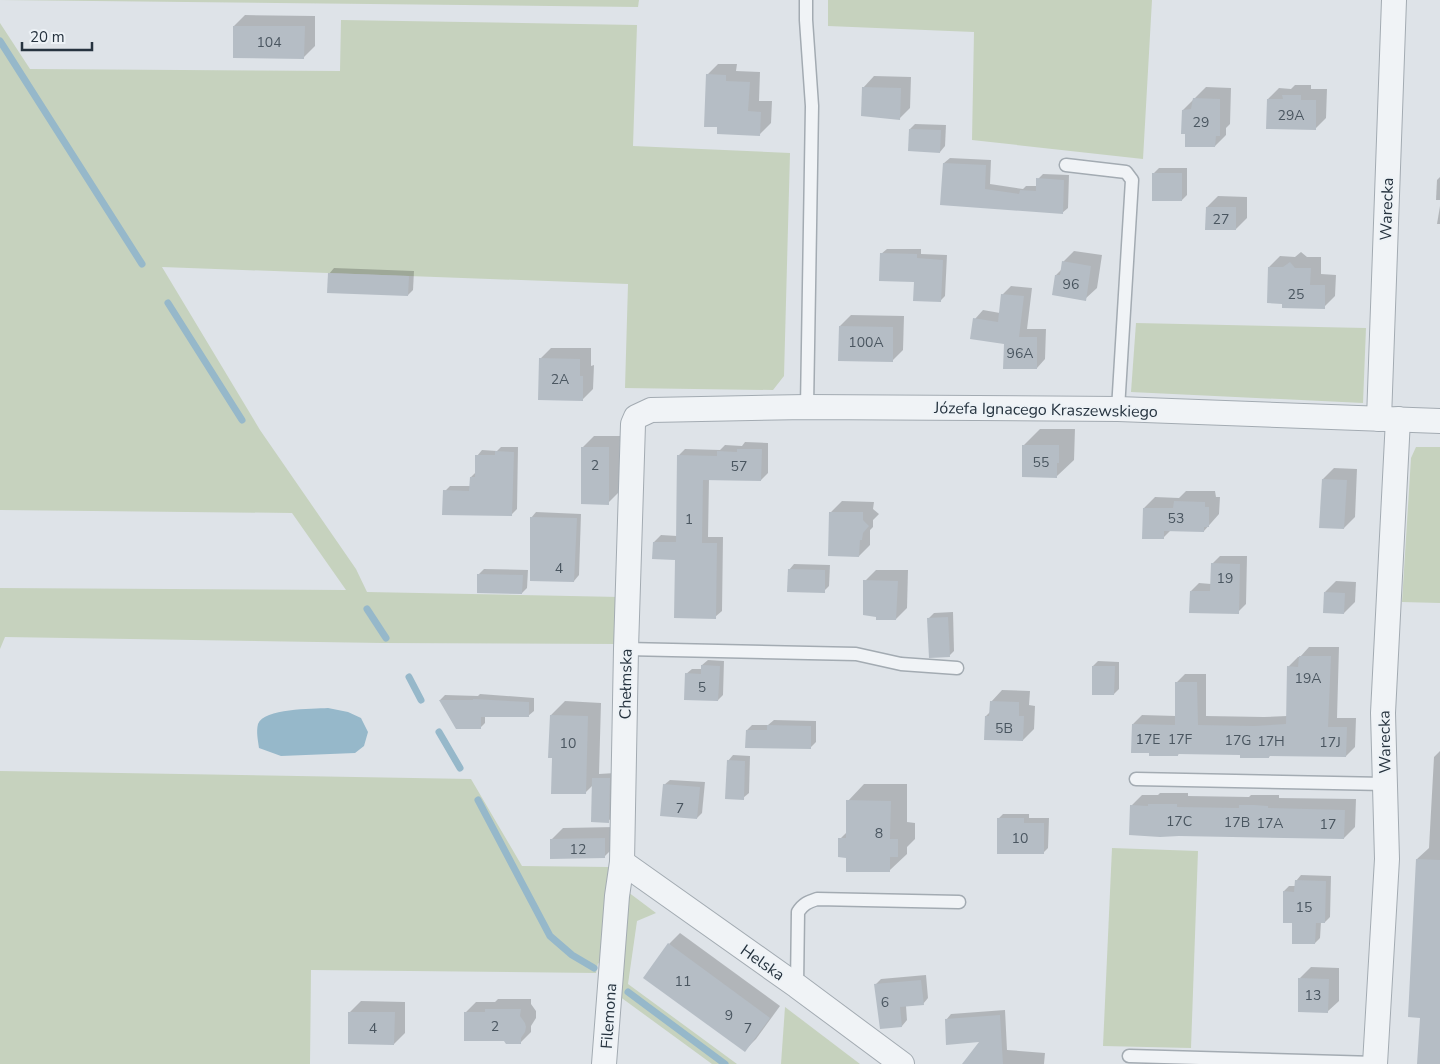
<svg xmlns="http://www.w3.org/2000/svg" width="1440" height="1064" font-family="'Nunito Sans',sans-serif">
	<style>
		.green { fill: #c6d2be }
		.water { fill: #96b8ca }
		.shadow { fill: #0003 }
		.lines { fill: none; stroke-linecap: round; stroke-linejoin: round }
		.stream { stroke: #96b8ca; stroke-width: 7 }
		.building { fill: #b5bdc5 }
		.service-casing { stroke: #a3abb2; stroke-width: 15 }
		.minor-casing { stroke: #a3abb2; stroke-width: 26 }
		.service { stroke: #f0f3f6; stroke-width: 12 }
		.minor { stroke: #f0f3f6; stroke-width: 24 }
		.labels { text-anchor: middle; stroke-width: 4; stroke-linejoin: round; paint-order: stroke }
		.number-label { font-size: 14px; fill: #4a5660 }
		.street-label { font-size: 16px; fill: #26333f; stroke: #edf2f6 }
	</style>
	<rect width="100%" height="100%" fill="#dee3e8"/>
	<g class="green">
		<polygon points="0,0 639,0 638,7"/>
		<polygon points="828,0 1152,0 1143,159 972,140 974,32 828,26"/>
		<polygon points="341,20 637,25 633,146 790,153 784,376 773,390 625,388 628,284 162,267 260,430 356,569 367,592 620,597 618,644 382,643 5,637 0,649 0,588 346,590 292,513 0,510 0,23 30,69 340,71"/>
		<polygon points="1136,323 1366,328 1363,403 1131,392"/>
		<polygon points="1416,447 1440,447 1440,603 1402,602 1411,458"/>
		<polygon points="0,771 471,779 522,866 609,867 604,967 598,963 596,973 311,970 310,1064 0,1064"/>
		<polygon points="1112,848 1198,851 1191,1048 1103,1046"/>
		<polygon points="624,889 656,913 637,921 628,984 737,1064 712,1064 619,996"/>
		<polygon points="785,1007 860,1064 781,1064"/>
	</g>
	<path class="water" d="M328,708L348,712L361,718L368,732L364,746L355,753L281,756L259,748C258,740 256,732 258,724C264,708 312,709 328,708Z"/>
	<g class="shadow">
		<polygon points="245,15 315,16 315,46 304,57 234,26"/>
		<polygon points="718,64 737,64 736,71 760,72 759,101 772,101 771,123 760,134 718,126 707,75"/>
		<polygon points="874,76 911,77 910,108 899,119 863,88"/>
		<polygon points="1295,85 1311,85 1311,89 1327,89 1326,118 1315,129 1268,99 1279,88 1291,89"/>
		<polygon points="1206,87 1231,88 1230,124 1226,128 1226,135 1215,146 1183,110"/>
		<polygon points="915,124 946,125 945,146 940,152 910,129"/>
		<polygon points="950,158 991,160 990,184 1023,189 1026,186 1037,186 1038,179 1043,174 1069,175 1068,208 1062,213 941,204 944,163"/>
		<polygon points="1159,168 1187,168 1187,195 1182,200 1154,173"/>
		<polygon points="1440,177 1440,200 1436,200 1437,180"/>
		<polygon points="1218,196 1247,197 1247,218 1236,229 1207,207"/>
		<polygon points="1440,206 1440,224 1437,224"/>
		<polygon points="887,249 921,249 921,254 947,255 945,296 940,301 915,281 881,254"/>
		<polygon points="1074,251 1102,255 1097,288 1085,299 1056,275 1062,269 1063,262"/>
		<polygon points="1301,252 1307,257 1321,257 1321,274 1336,275 1335,296 1324,307 1284,302 1269,267 1280,256 1295,257"/>
		<polygon points="334,268 414,271 413,290 408,295 329,274"/>
		<polygon points="1011,286 1032,288 1027,329 1046,329 1045,359 1037,368 975,319 983,310 1000,313 1002,295"/>
		<polygon points="851,315 904,316 903,350 892,361 840,326"/>
		<polygon points="551,348 591,348 591,366 594,365 593,389 582,400 540,359"/>
		<polygon points="1040,429 1075,429 1074,460 1057,476 1024,445"/>
		<polygon points="594,436 620,436 619,492 608,503 583,447"/>
		<polygon points="745,442 768,443 768,473 761,480 709,479 708,537 723,537 722,611 715,617 676,558 654,542 661,535 677,536 678,456 685,449 720,450 725,445 742,446"/>
		<polygon points="501,447 518,447 517,509 512,514 445,491 450,486 471,486 471,477 476,472 477,456 482,450 497,451"/>
		<polygon points="1334,468 1357,469 1355,517 1344,528 1323,479"/>
		<polygon points="1186,491 1215,491 1216,497 1220,497 1219,514 1204,531 1171,530 1163,538 1144,508 1155,497 1179,498"/>
		<polygon points="842,501 874,502 873,509 879,514 873,520 873,527 870,530 870,545 859,556 830,513"/>
		<polygon points="536,512 581,514 579,575 574,581 531,518"/>
		<polygon points="1220,556 1247,556 1246,604 1238,612 1191,591 1199,583 1211,584 1212,564"/>
		<polygon points="794,564 830,565 829,586 824,591 789,570"/>
		<polygon points="484,569 528,570 527,588 522,593 478,575"/>
		<polygon points="876,570 908,570 907,608 896,619 865,581"/>
		<polygon points="1336,581 1356,582 1355,602 1344,613 1325,592"/>
		<polygon points="953,612 954,651 949,656 929,618 934,613"/>
		<polygon points="1309,647 1339,647 1337,718 1356,718 1355,747 1346,756 1271,755 1269,757 1241,754 1180,752 1178,755 1133,724 1142,715 1176,716 1176,683 1185,674 1206,674 1206,716 1264,717 1287,716 1288,667 1298,657 1300,657"/>
		<polygon points="708,660 724,661 723,695 718,700 686,674 692,669 702,669 702,665"/>
		<polygon points="1098,661 1119,662 1119,689 1114,694 1093,666"/>
		<polygon points="1002,690 1030,691 1029,705 1035,706 1034,729 1023,740 986,716 990,712 991,702"/>
		<polygon points="480,694 534,698 534,711 528,716 485,716 485,723 480,728 440,700 445,695 478,696"/>
		<polygon points="565,701 601,703 599,774 615,773 614,816 608,821 593,785 585,793 554,757 551,715"/>
		<polygon points="774,720 816,721 816,742 810,748 747,730 752,725 768,725"/>
		<polygon points="1440,751 1440,1064 1419,1064 1421,1017 1417,859 1429,848 1434,757"/>
		<polygon points="733,755 750,756 749,793 743,798 728,761"/>
		<polygon points="670,780 705,782 702,813 697,818 664,785"/>
		<polygon points="864,784 907,784 907,822 915,823 915,839 907,847 907,854 890,870 840,839 848,831 848,801"/>
		<polygon points="1160,793 1188,793 1188,796 1249,797 1251,795 1279,795 1279,798 1356,799 1355,827 1344,838 1131,806 1142,795 1158,795"/>
		<polygon points="1003,814 1029,814 1029,818 1049,818 1048,848 1043,853 998,819"/>
		<polygon points="616,827 616,845 605,856 552,839 563,828"/>
		<polygon points="1301,875 1331,876 1330,917 1325,922 1321,922 1320,938 1315,943 1293,922 1284,891 1289,886 1296,886 1296,881"/>
		<polygon points="680,933 780,1006 756,1039 745,1050 669,944"/>
		<polygon points="1311,967 1339,968 1339,1001 1327,1012 1300,978"/>
		<polygon points="926,975 928,998 923,1004 906,1006 907,1020 902,1026 881,1028 876,984 881,979"/>
		<polygon points="498,999 531,999 531,1004 536,1011 536,1018 531,1026 531,1032 520,1043 504,1040 465,1013 476,1002 495,1002"/>
		<polygon points="361,1001 405,1002 405,1033 394,1044 350,1012"/>
		<polygon points="1005,1010 1007,1050 1045,1053 1044,1064 964,1064 982,1041 946,1020 951,1014"/>
	</g>
	<g class="lines">
		<g class="stream">
			<polyline points="0,41 142,264"/>
			<polyline points="168,303 242,420"/>
			<polyline points="367,609 386,638"/>
			<polyline points="409,677 421,700"/>
			<polyline points="439,732 460,768"/>
			<polyline points="478,800 550,936 572,955 594,968"/>
			<polyline points="628,992 725,1064"/>
		</g>
	</g>
	<g class="building">
		<polygon points="233,26 305,26 304,59 233,58"/>
		<polygon points="706,74 726,75 726,81 750,82 748,111 761,112 760,136 717,134 717,127 704,127"/>
		<polygon points="862,87 901,88 900,120 861,116"/>
		<polygon points="1282,95 1301,95 1301,100 1316,100 1316,130 1266,129 1267,99 1283,99"/>
		<polygon points="1193,98 1220,99 1220,136 1216,136 1215,147 1185,147 1185,134 1181,134 1182,110 1191,109"/>
		<polygon points="909,129 941,130 940,153 908,151"/>
		<polygon points="943,163 986,165 985,189 1019,194 1020,190 1036,191 1036,178 1064,180 1063,214 940,205"/>
		<rect x="1152" y="173" width="30" height="28"/>
		<polygon points="1206,207 1236,207 1236,230 1205,230"/>
		<polygon points="880,253 917,254 917,258 943,260 941,302 913,301 914,282 879,281"/>
		<polygon points="1062,261 1091,266 1086,301 1052,295 1055,275 1060,275"/>
		<polygon points="1290,262 1295,268 1311,268 1310,285 1325,285 1325,309 1282,308 1282,304 1267,303 1268,267 1283,267"/>
		<polygon points="328,273 409,276 408,296 327,293"/>
		<polygon points="1001,294 1024,296 1019,337 1037,337 1037,369 1003,369 1004,344 970,339 973,318 998,322"/>
		<polygon points="839,326 893,327 893,362 838,361"/>
		<polygon points="539,358 580,359 580,376 583,376 583,401 538,400"/>
		<polygon points="1022,445 1059,445 1059,463 1057,463 1057,478 1022,477"/>
		<polygon points="581,447 609,447 609,505 581,504"/>
		<polygon points="737,449 762,449 761,481 703,480 702,543 717,543 716,619 674,618 675,560 652,559 653,542 676,542 677,455 717,456 717,451 737,452"/>
		<polygon points="495,451 514,452 512,516 442,515 443,490 469,491 470,477 475,477 475,455 495,455"/>
		<polygon points="1322,479 1347,480 1344,529 1319,528"/>
		<polygon points="1174,501 1205,502 1205,507 1209,507 1209,527 1204,527 1204,532 1164,531 1164,539 1142,539 1143,508 1173,508"/>
		<polygon points="829,512 863,512 863,520 869,526 863,533 862,540 860,540 859,557 828,556"/>
		<polygon points="530,517 577,518 574,582 530,581"/>
		<polygon points="1211,563 1240,564 1239,614 1189,613 1190,591 1210,591"/>
		<polygon points="788,569 825,570 825,593 787,592"/>
		<polygon points="477,574 523,575 522,594 477,593"/>
		<polygon points="863,580 898,581 896,620 876,620 876,617 863,615"/>
		<polygon points="1324,592 1345,593 1344,614 1323,613"/>
		<polygon points="948,617 950,657 929,658 927,618"/>
		<polygon points="1299,656 1331,656 1328,727 1347,727 1346,757 1269,756 1269,758 1240,758 1240,755 1178,754 1178,756 1149,756 1149,753 1131,753 1132,724 1175,725 1175,682 1197,682 1198,725 1254,726 1286,724 1287,666 1298,667"/>
		<polygon points="701,665 720,666 718,701 684,700 685,673 701,674"/>
		<polygon points="1092,666 1115,666 1114,695 1092,695"/>
		<polygon points="473,699 529,702 529,717 481,717 481,729 456,729 439,700 473,700"/>
		<polygon points="990,701 1019,702 1019,716 1024,716 1023,741 984,740 985,716 989,716"/>
		<polygon points="550,715 588,716 586,794 551,794 552,758 548,758"/>
		<polygon points="767,725 811,726 811,749 745,748 746,730 767,730"/>
		<polygon points="727,760 745,761 744,800 725,799"/>
		<polygon points="592,778 610,778 609,823 591,822"/>
		<polygon points="663,784 700,787 697,819 660,816"/>
		<polygon points="846,800 891,801 890,839 898,839 898,857 890,857 890,872 846,872 846,858 838,857 838,838 846,838"/>
		<polygon points="1148,804 1177,804 1177,807 1239,808 1239,805 1254,805 1268,806 1268,808 1345,810 1344,839 1179,836 1160,837 1129,835 1130,805 1148,806"/>
		<polygon points="997,818 1024,818 1024,823 1044,823 1044,854 997,854"/>
		<polygon points="605,838 605,858 550,859 550,839"/>
		<polygon points="1416,859 1440,860 1440,1064 1417,1064 1420,1018 1408,1017"/>
		<polygon points="1295,880 1326,881 1325,923 1316,923 1315,944 1292,944 1292,923 1283,923 1283,891 1294,892"/>
		<polygon points="668,943 770,1018 745,1052 643,978"/>
		<polygon points="1298,978 1329,979 1328,1013 1298,1012"/>
		<polygon points="921,980 924,1005 900,1007 902,1027 880,1029 874,984"/>
		<polygon points="485,1009 521,1009 520,1016 525,1023 526,1027 525,1032 521,1038 521,1044 506,1044 504,1041 464,1041 464,1012 485,1012"/>
		<polygon points="348,1012 395,1012 394,1045 348,1044"/>
		<polygon points="1000,1015 1003,1064 962,1064 979,1042 946,1045 945,1019"/>
	</g>
	<g class="lines">
		<defs>
			<g id="service">
				<polyline points="806,0 806,20 812,106 807,407"/>
				<polyline points="1066,165 1126,172 1132,180 1118,409"/>
				<polyline points="626,649 856,654 901,664 957,668"/>
				<polyline points="1136,779 1385,784"/>
				<path d="M797,986L798,912C803,904 808,902 817,899L959,902"/>
				<polyline points="1129,1056 1375,1063"/>
			</g>
			<g id="minor">
				<polyline points="1379,419 1394,0"/>
				<polyline points="622,862 797,986 902,1064"/>
				<polyline points="604,1064 617,896 622,862 626,649 633,424 636,417 651,410 807,407 1118,409 1440,421"/>
				<polyline points="1375,1064 1387,859 1383,713 1398,419"/>
			</g>
		</defs>
		<use href="#service" class="service-casing"/>
		<use href="#minor" class="minor-casing"/>
		<use href="#service" class="service"/>
		<use href="#minor" class="minor"/>
	</g>
	<g class="labels">
		<g class="number-label">
			<text x="269" y="47">104</text>
			<text x="1291" y="120">29A</text>
			<text x="1201" y="127">29</text>
			<text x="1221" y="224">27</text>
			<text x="1071" y="289">96</text>
			<text x="1296" y="299">25</text>
			<text x="866" y="347">100A</text>
			<text x="1020" y="358">96A</text>
			<text x="560" y="384">2A</text>
			<text x="1041" y="467">55</text>
			<text x="595" y="470">2</text>
			<text x="739" y="471">57</text>
			<text x="1176" y="523">53</text>
			<text x="689" y="524">1</text>
			<text x="559" y="573">4</text>
			<text x="1225" y="583">19</text>
			<text x="1308" y="683">19A</text>
			<text x="702" y="692">5</text>
			<text x="1004" y="733">5B</text>
			<text x="1148" y="744">17E</text>
			<text x="1180" y="744">17F</text>
			<text x="1238" y="745">17G</text>
			<text x="1271" y="746">17H</text>
			<text x="1330" y="747">17J</text>
			<text x="568" y="748">10</text>
			<text x="680" y="813">7</text>
			<text x="1179" y="826">17C</text>
			<text x="1237" y="827">17B</text>
			<text x="1270" y="828">17A</text>
			<text x="1328" y="829">17</text>
			<text x="879" y="838">8</text>
			<text x="1020" y="843">10</text>
			<text x="578" y="854">12</text>
			<text x="1304" y="912">15</text>
			<text x="683" y="986">11</text>
			<text x="1313" y="1000">13</text>
			<text x="885" y="1007">6</text>
			<text x="729" y="1020">9</text>
			<text x="495" y="1031">2</text>
			<text x="373" y="1033">4</text>
			<text x="748" y="1033">7</text>
		</g>
		<g class="street-label">
			<text transform="translate(1386 209) rotate(-88)" y="6">Warecka</text>
			<text transform="translate(1046 409) rotate(1)" y="6">Józefa Ignacego Kraszewskiego</text>
			<text transform="translate(625 684) rotate(-89)" y="6">Chełmska</text>
			<text transform="translate(1384 742) rotate(-91)" y="6">Warecka</text>
			<text transform="translate(763 962) rotate(35)" y="6">Helska</text>
			<text transform="translate(608 1016) rotate(-86)" y="6">Filemona</text>
		</g>
	</g>
	<path d="M22 42v8h70v-8" fill="none" stroke="#26333f" stroke-width="2.5"/>
	<text x="30" y="42" font-size="15" fill="#26333f" stroke="#edf2f6" stroke-width="4" paint-order="stroke">20 m</text>
</svg>
